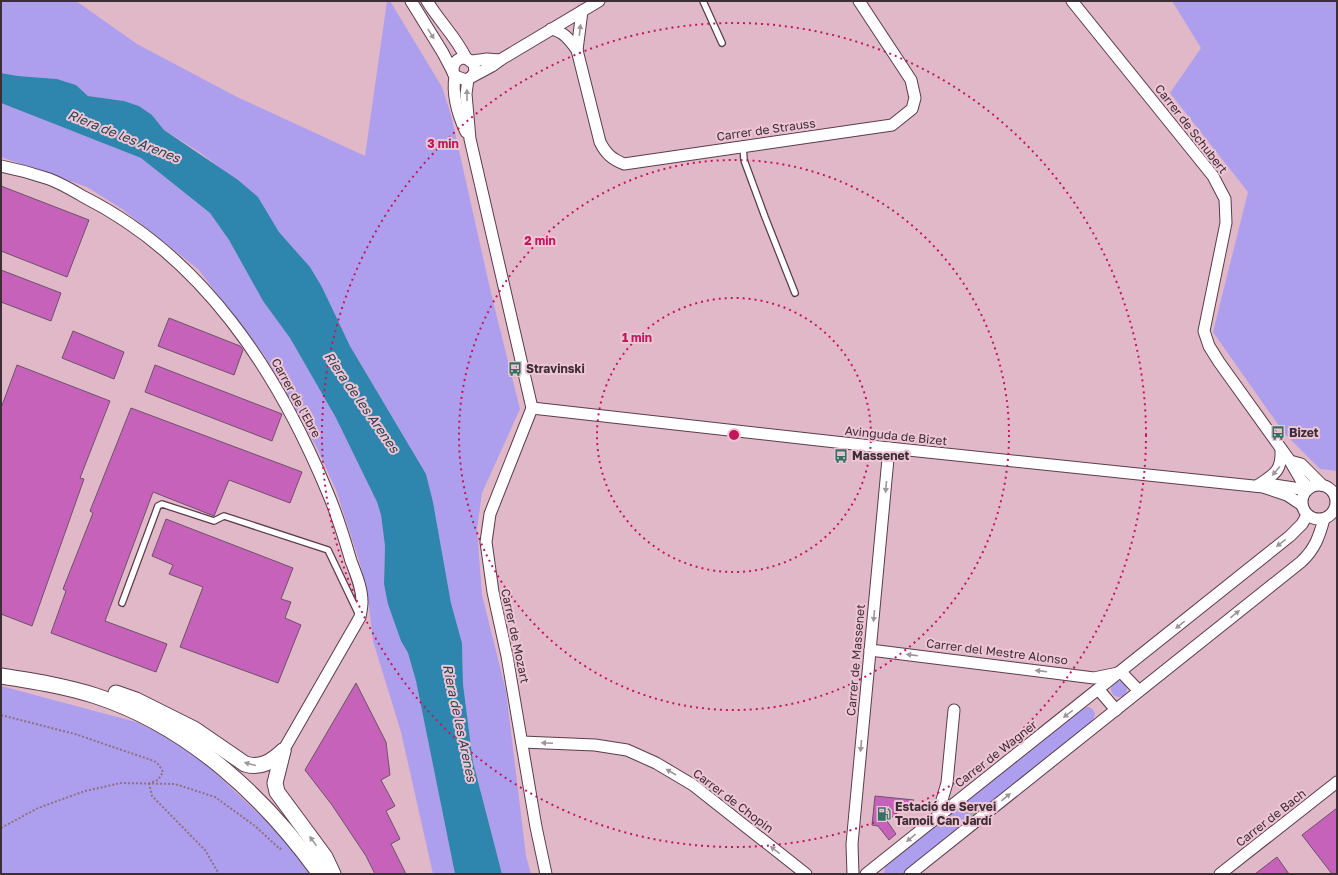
<svg xmlns="http://www.w3.org/2000/svg" width="1338" height="875" font-family="'Golos Text',sans-serif">
	<style>
		.green { fill: #ad9eee }
		.water { fill: #2e85ad }
		.building { fill: #c762bb; stroke: #6d5269 }
		.lines { fill: none; stroke-linecap: round; stroke-linejoin: round }
		.lane-casing { stroke: #5c3c4a; stroke-width: 8 }
		.street-casing { stroke: #5c3c4a; stroke-width: 13 }
		.secondary-casing { stroke: #5c3c4a; stroke-width: 17 }
		.path { stroke: #8e727d; stroke-width: 2; stroke-dasharray: 2 2; stroke-linecap: butt }
		.lane { stroke: #fff; stroke-width: 5.5 }
		.street { stroke: #fff; stroke-width: 11 }
		.secondary { stroke: #fff; stroke-width: 15 }
		.oneway { fill: #9e969a }
		.ring { fill: none; stroke: #c2185b; stroke-width: 2; stroke-dasharray: 2 4 }
		.labels { text-anchor: middle; stroke-width: 4; stroke-linejoin: round; paint-order: stroke }
		.street-label { font-size: 12px; fill: #3d2d34; stroke: #edc5d5 }
		.poi-label { font-size: 12px; font-weight: bold; fill: #3d2d34; stroke: #edc5d5; text-anchor: start }
		.water-label { font-size: 13px; font-style: italic; fill: #284250; stroke: #edc5d5 }
		.centre { fill: #c2185b; stroke: #edc5d5; stroke-width: 2 }
		.ring-label { font-size: 12px; text-anchor: middle; font-weight: bold; fill: #c2185b; stroke: #edc5d5; stroke-width: 4; stroke-linejoin: round; paint-order: stroke }
	</style>
	<rect width="100%" height="100%" fill="#e0b8c8"/>
	<g class="green">
		<polygon points="1,1 76,1 137,44 237,97 365,156 387,1 390,1 442,87 451,115 491,293 520,409 482,493 477,529 482,595 506,691 526,856 531,874 502,874 473,762 463,684 462,643 451,603 433,502 426,474 350,346 322,287 310,267 279,232 258,197 199,152 164,130 152,115 139,106 124,101 88,96 76,85 57,79 18,76 1,73"/>
		<polygon points="1172,1 1337,1 1337,471 1320,469 1284,433 1213,332 1248,192 1170,93 1201,48"/>
		<polygon points="1,103 141,158 210,213 229,240 263,301 290,338 336,418 377,502 381,515 385,546 384,584 401,641 408,653 416,681 455,874 433,874 401,732 373,641 369,606 361,567 336,490 317,448 264,355 198,269 122,209 87,187 1,157"/>
		<circle cx="1119" cy="689" r="8"/>
		<polygon points="1,686 136,722 169,738 208,766 276,830 312,874 1,874"/>
		<path d="M1084,707C1090,706 1094,709 1095,715L1092,721L902,874H884L885,866Z"/>
	</g>
	<polygon class="water" points="1,73 18,76 57,79 76,85 88,96 124,101 139,106 152,115 164,130 238,180 258,197 279,232 310,267 322,287 350,346 426,474 433,502 451,603 462,643 463,684 473,762 502,874 455,874 416,681 408,653 401,641 388,604 384,584 385,546 381,515 377,502 336,418 290,338 263,301 229,240 210,213 141,158 1,103"/>
	<g class="building">
		<polygon points="1,186 89,220 67,277 1,251"/>
		<polygon points="1,270 61,293 51,321 1,302"/>
		<polygon points="169,318 240,346 243,350 234,375 158,346"/>
		<polygon points="73,331 124,352 114,379 62,358"/>
		<polygon points="17,365 110,401 80,478 84,479 32,626 1,614 1,408"/>
		<polygon points="155,365 282,414 272,441 145,392"/>
		<polygon points="131,408 302,472 290,503 229,480 214,516 153,492 105,621 167,644 156,672 51,633 66,591 63,589 93,513 90,511"/>
		<polygon points="166,519 293,568 281,599 291,602 285,618 301,625 278,683 180,647 203,587 169,574 173,565 152,556"/>
		<polygon points="356,683 386,742 390,775 381,780 395,806 386,811 400,839 391,844 406,874 375,874 366,856 332,805 305,770"/>
		<polygon points="875,796 914,800 887,821 896,834 889,840 878,826 872,825"/>
		<polygon points="1337,808 1337,874 1332,874 1302,835"/>
		<polygon points="1277,857 1289,874 1255,874"/>
	</g>
	<g class="lines">
		<defs>
			<g id="lane">
				<polyline points="703,1 722,43"/>
				<polyline points="743,146 744,160 765,217 795,293"/>
				<polyline points="122,603 158,506 162,504 214,521 224,516 328,550 359,615"/>
			</g>
			<g id="street">
				<polyline points="411,1 443,53 455,76 466,80 492,66 500,60 599,1"/>
				<path d="M427,1C439,21 456,37 466,58"/>
				<polyline points="1072,1 1213,176 1225,199 1226,223 1204,331 1209,346 1219,362 1290,461 1301,480 1309,488"/>
				<path d="M551,29C564,32 569,39 577,50L600,142C606,154 612,159 624,164L892,125L912,109L915,98L911,80L859,1"/>
				<polyline points="577,50 582,11"/>
				<polyline points="472,61 487,59 500,60"/>
				<path d="M453,73C452,64 457,57 466,58L474,64L475,72L472,76"/>
				<path d="M455,76C452,95 458,115 466,132"/>
				<polyline points="468,79 466,94 470,139 532,408"/>
				<path d="M1,166C16,169 31,173 46,178C59,182 72,190 84,197C203,257 277,371 327,491C337,514 344,537 351,561C356,574 362,588 362,602C362,607 361,612 360,617L283,751"/>
				<polyline points="532,408 889,448 1263,487 1287,495 1302,505"/>
				<polyline points="532,408 490,514 486,542 493,592 507,656 536,827 546,874"/>
				<polyline points="1290,461 1301,464 1322,485"/>
				<circle cx="1319" cy="502" r="17"/>
				<polyline points="1274,485 1307,490"/>
				<path d="M1257,486C1275,474 1282,471 1281,449"/>
				<polyline points="870,650 1094,678 1118,673"/>
				<polyline points="1121,672 1139,691"/>
				<polyline points="1099,690 1116,710"/>
				<polyline points="522,742 595,745 627,750 656,763 693,785 806,874"/>
				<polyline points="937,817 947,783 954,710"/>
				<polyline points="853,874 852,844 889,448"/>
				<polyline points="866,874 1290,536 1302,524 1307,515"/>
				<path d="M910,874L1301,562C1315,549 1319,537 1324,519"/>
				<polyline points="1220,874 1337,782"/>
			</g>
			<g id="secondary">
				<path d="M1,676C33,681 65,686 96,696C188,726 264,796 320,874"/>
				<path d="M116,693L136,700L194,729L245,764C261,769 272,761 283,751"/>
				<polyline points="283,751 275,783 277,792 325,857 333,874"/>
			</g>
		</defs>
		<use href="#lane" class="lane-casing"/>
		<use href="#street" class="street-casing"/>
		<use href="#secondary" class="secondary-casing"/>
		<g class="path">
			<polyline points="1,715 75,734 154,761 159,765 163,772 158,780 150,783"/>
			<polyline points="149,783 152,796 205,850 219,874"/>
			<polyline points="1,828 38,808 85,791 121,783 175,784 215,797 255,826 280,849 282,847"/>
		</g>
		<use href="#lane" class="lane"/>
		<use href="#street" class="street"/>
		<use href="#secondary" class="secondary"/>
	</g>
	<defs><path id="oneway-solid" d="M-6-.8H1V-3.2L6.5 0L1 3.2V.8H-6Z"/></defs>
	<g class="oneway">
		<use href="#oneway-solid" transform="translate(580 30) rotate(-83)"/>
		<use href="#oneway-solid" transform="translate(431 34) rotate(58)"/>
		<use href="#oneway-solid" transform="translate(467 95) rotate(-90)"/>
		<use href="#oneway-solid" transform="translate(1276 471) rotate(130)"/>
		<use href="#oneway-solid" transform="translate(886 487) rotate(95)"/>
		<use href="#oneway-solid" transform="translate(1281 543) rotate(142)"/>
		<use href="#oneway-solid" transform="translate(1235 614) rotate(-39)"/>
		<use href="#oneway-solid" transform="translate(874 616) rotate(95)"/>
		<use href="#oneway-solid" transform="translate(1180 625) rotate(141)"/>
		<use href="#oneway-solid" transform="translate(912 655) rotate(-173)"/>
		<use href="#oneway-solid" transform="translate(1041 671) rotate(-173)"/>
		<use href="#oneway-solid" transform="translate(1068 714) rotate(142)"/>
		<use href="#oneway-solid" transform="translate(547 743) rotate(-177)"/>
		<use href="#oneway-solid" transform="translate(861 746) rotate(95)"/>
		<use href="#oneway-solid" transform="translate(250 764) rotate(-165)"/>
		<use href="#oneway-solid" transform="translate(671 772) rotate(-150)"/>
		<use href="#oneway-solid" transform="translate(1006 797) rotate(-39)"/>
		<use href="#oneway-solid" transform="translate(911 838) rotate(141)"/>
		<use href="#oneway-solid" transform="translate(313 841) rotate(-126)"/>
		<use href="#oneway-solid" transform="translate(775 850) rotate(-142)"/>
	</g>
	<g class="ring">
		<circle cx="734" cy="435" r="137"/>
		<circle cx="734" cy="435" r="275"/>
		<circle cx="734" cy="435" r="412"/>
	</g>
	<defs>
		<symbol id="bus-bare" viewBox="-9 -9 18 18"><path d="M-5-6H5V4H4V6H2V4H-2V6H-4V4H-5ZM-3.5-4V0h7V-4ZM-3.5 1.2v1.5H-2V1.2ZM2 1.2v1.5H3.5V1.2Z" fill="#337260" stroke="#edc5d5" stroke-width="2.5" paint-order="stroke"/></symbol>
		<symbol id="fuel-bare" viewBox="-9 -9 18 18"><path d="M-5.5-6h7V0h2V4h1.3V-2.5L3-4.5l.8-.8L6-3V5H2.5V1h-1V6h-7ZM-4.2-4.7v3.2H.2V-4.7Z" fill="#337260" stroke="#edc5d5" stroke-width="2.5" paint-order="stroke"/></symbol>
	</defs>
	<g fill-rule="evenodd">
		<use href="#bus-bare" x="505" y="359" width="20" height="20"/>
		<use href="#bus-bare" x="1268" y="423" width="20" height="20"/>
		<use href="#bus-bare" x="831" y="446" width="20" height="20"/>
		<use href="#fuel-bare" x="874" y="804" width="20" height="20"/>
	</g>
	<g class="labels">
		<g class="street-label">
			<text transform="translate(1191 129) rotate(52)" y="4">Carrer de Schubert</text>
			<text transform="translate(766 130) rotate(-8)" y="4">Carrer de Strauss</text>
			<text transform="translate(296 398) rotate(61)" y="4">Carrer de l'Ebre</text>
			<text transform="translate(896 436) rotate(6)" y="4">Avinguda de Bizet</text>
			<text transform="translate(515 636) rotate(78)" y="4">Carrer de Mozart</text>
			<text transform="translate(997 652) rotate(7)" y="4">Carrer del Mestre Alonso</text>
			<text transform="translate(856 660) rotate(-85)" y="4">Carrer de Massenet</text>
			<text transform="translate(996 754) rotate(-38)" y="4">Carrer de Wagner</text>
			<text transform="translate(733 801) rotate(37)" y="4">Carrer de Chopin</text>
			<text transform="translate(1271 818) rotate(-38)" y="4">Carrer de Bach</text>
		</g>
		<g class="poi-label">
			<text x="526" y="373">Stravinski</text>
			<text x="1289" y="437">Bizet</text>
			<text x="852" y="460">Massenet</text>
			<text x="895" y="811">Estació de Servei<tspan x="895" dy="14">Tamoil Can Jardí</tspan></text>
		</g>
		<g class="water-label">
			<text transform="translate(124 136) rotate(22)" y="5">Riera de les Arenes</text>
			<text transform="translate(362 402) rotate(55)" y="5">Riera de les Arenes</text>
			<text transform="translate(460 723) rotate(78)" y="5">Riera de les Arenes</text>
		</g>
	</g>
	<circle cx="734" cy="435" r="6" class="centre"/>
	<g class="ring-label">
		<text x="443" y="148">3 min</text>
		<text x="540" y="245">2 min</text>
		<text x="637" y="342">1 min</text>
	</g>
	<rect width="1338" height="875" fill="none" stroke="#3d2d34" stroke-width="4"/>
</svg>
